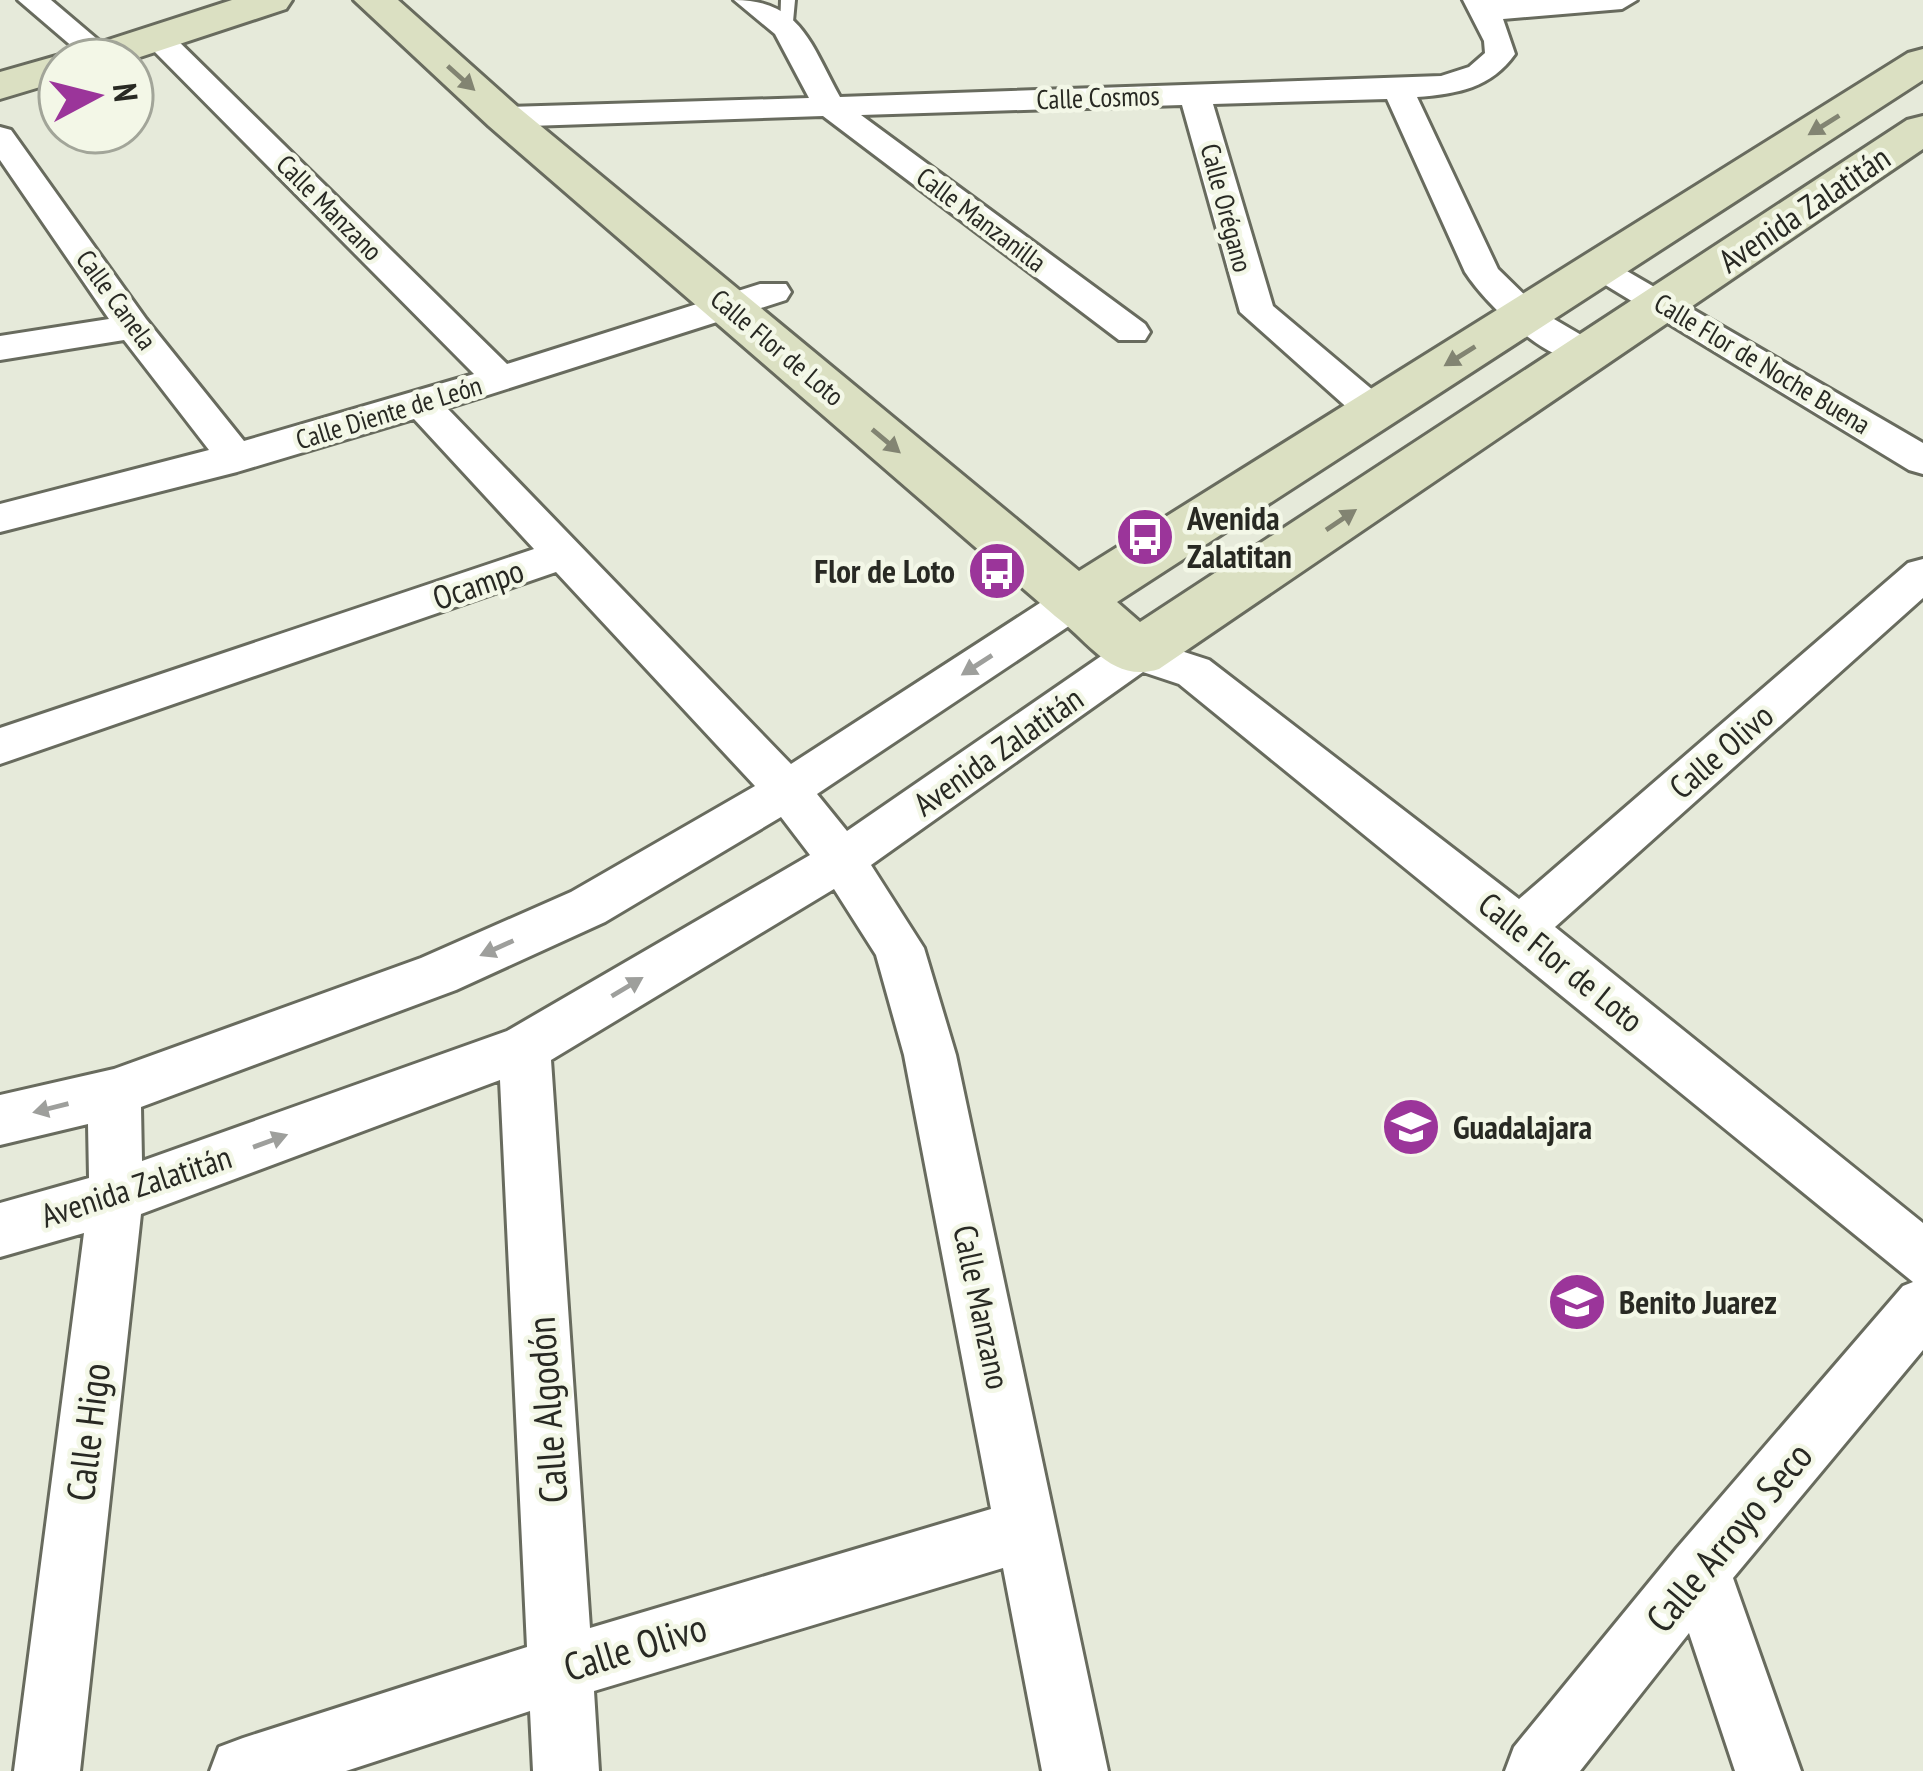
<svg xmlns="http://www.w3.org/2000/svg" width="1923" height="1771" font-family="'PT Sans Narrow',sans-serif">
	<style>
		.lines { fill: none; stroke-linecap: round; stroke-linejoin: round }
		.lane-casing { stroke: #686b5e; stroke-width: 6 }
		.street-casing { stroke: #686b5e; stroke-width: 6 }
		.secondary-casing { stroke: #686b5e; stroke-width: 6 }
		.lane { fill: #fff; fill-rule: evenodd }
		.street { fill: #fff; fill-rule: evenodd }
		.secondary { fill: #dbe0c2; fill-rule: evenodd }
		.oneway { fill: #828472 }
		.oneway2 { fill: #9e9f9c }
		.labels { text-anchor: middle; stroke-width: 9; stroke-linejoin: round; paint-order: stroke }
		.far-street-label { font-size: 27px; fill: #282923; stroke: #f3f7e7 }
		.street-label { font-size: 33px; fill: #282923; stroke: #f3f7e7 }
		.poi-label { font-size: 33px; font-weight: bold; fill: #282923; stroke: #f3f7e7; text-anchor: start }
		.near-street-label { font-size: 39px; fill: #282923; stroke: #f3f7e7 }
	</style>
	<rect width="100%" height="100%" fill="#e6eada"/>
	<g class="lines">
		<defs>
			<polygon id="lane" points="781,0 795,0 792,32 780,29"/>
			<g id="street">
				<polygon points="18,0 51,0 117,56 88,60"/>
				<path d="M734,0C801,0 811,45 840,97L1441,76L1469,67L1485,53L1484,41L1463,0H1637L1622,9L1503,19L1515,54C1491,88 1457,94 1417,97L1498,269L1542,312L1600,346L1605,354L1600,362C1556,374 1487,306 1465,272L1387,99L1213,104L1273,306L1387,402L1393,411L1387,420L1374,424L1361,420L1240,312L1182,105L861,115L1145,324L1150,332L1145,340H1119L823,116L504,127L488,117L504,107L809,98L775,34Z"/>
				<path d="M158,29L169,32L507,364L760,284H786L791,292L786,300L447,408L791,764L1060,590L1075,585L1090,590L1096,601L1090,612L817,794L847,831L1123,641L1138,637L1209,660L1519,899L1908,563L1923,559V598L1555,927L1923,1223V1350L1733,1578L1801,1771H1735L1689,1633L1580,1771H1505L1514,1747L1677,1548L1903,1286L1913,1282L1179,684L1143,672L871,865L924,948L956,1055L1108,1771H1042L1003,1568L594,1691L599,1771H533L530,1711L346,1771H210L219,1747L243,1738L527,1647L500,1080L141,1214L80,1771H14L84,1233L0,1257V1203L89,1178L88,1124L0,1145V1095L114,1069L421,958L571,892L755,786L556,572L0,764V728L534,549L414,419L237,472L0,532V504L209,450L124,340L0,360V336L109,319L0,160V127L11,130L146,319L244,441L474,374L147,44L143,38ZM781,817L810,855L507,1031L142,1161L141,1107L456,990L605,922ZM834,889L876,955L904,1055L991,1509L590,1628L551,1060Z"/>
				<polygon points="1601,256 1923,443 1923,474 1909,470 1589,275 1584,267 1589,259"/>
			</g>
			<g id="secondary">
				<polygon points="232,0 292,0 286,9 131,60 60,60 60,81 0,99 0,72 60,55 70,58 74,51"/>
				<path d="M354,0H398L519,108L1079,571L1908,53L1923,49V80L1117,602L1140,622L1907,120L1923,116V149L1159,669C1112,684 1089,641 1055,616L489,126Z"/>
			</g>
		</defs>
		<use href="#lane" class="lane-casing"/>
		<use href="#street" class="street-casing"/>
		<use href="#secondary" class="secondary-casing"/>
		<use href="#lane" class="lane"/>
		<use href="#street" class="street"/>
		<use href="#secondary" class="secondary"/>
	</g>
	<defs><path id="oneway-solid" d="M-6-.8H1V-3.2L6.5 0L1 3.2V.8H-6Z" transform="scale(3)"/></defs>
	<g class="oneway">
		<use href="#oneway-solid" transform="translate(461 78) rotate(42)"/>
		<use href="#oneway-solid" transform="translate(1824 125) rotate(148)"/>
		<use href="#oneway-solid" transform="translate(1460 356) rotate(148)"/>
		<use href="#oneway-solid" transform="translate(886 441) rotate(40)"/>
		<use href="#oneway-solid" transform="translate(1341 520) rotate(-34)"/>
	</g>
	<g class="oneway2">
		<use href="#oneway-solid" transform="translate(977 665) rotate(147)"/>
		<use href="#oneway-solid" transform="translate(497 948) rotate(156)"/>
		<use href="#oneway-solid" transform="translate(627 987) rotate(-31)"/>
		<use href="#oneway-solid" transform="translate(51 1108) rotate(166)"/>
		<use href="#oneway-solid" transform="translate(270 1141) rotate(-20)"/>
	</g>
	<defs>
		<symbol id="bus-disc" viewBox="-11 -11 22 22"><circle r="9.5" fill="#9b359a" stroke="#f3f7e7"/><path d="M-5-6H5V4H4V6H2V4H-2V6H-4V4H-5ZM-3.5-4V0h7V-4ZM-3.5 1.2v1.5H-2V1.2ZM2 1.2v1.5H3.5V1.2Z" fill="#fff"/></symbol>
		<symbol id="school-disc" viewBox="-11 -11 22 22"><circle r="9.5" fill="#9b359a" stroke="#f3f7e7"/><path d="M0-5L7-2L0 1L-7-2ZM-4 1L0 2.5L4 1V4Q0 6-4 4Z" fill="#fff"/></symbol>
	</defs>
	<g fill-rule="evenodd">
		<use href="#bus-disc" x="1112" y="504" width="66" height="66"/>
		<use href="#bus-disc" x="964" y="538" width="66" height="66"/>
		<use href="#school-disc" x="1378" y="1094" width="66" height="66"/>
		<use href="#school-disc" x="1544" y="1269" width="66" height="66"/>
	</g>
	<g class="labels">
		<g class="far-street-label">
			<text transform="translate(1098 98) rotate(-2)" y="9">Calle Cosmos</text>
			<text transform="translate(329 208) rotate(45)" y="9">Calle Manzano</text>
			<text transform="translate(1226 208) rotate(75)" y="9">Calle Orégano</text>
			<text transform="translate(981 220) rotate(37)" y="9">Calle Manzanilla</text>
			<text transform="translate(116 300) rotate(54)" y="9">Calle Canela</text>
			<text transform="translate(777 348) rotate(40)" y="9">Calle Flor de Loto</text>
			<text transform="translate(1762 364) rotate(31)" y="9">Calle Flor de Noche Buena</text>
			<text transform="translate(389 413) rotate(-17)" y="9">Calle Diente de León</text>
		</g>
		<g class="street-label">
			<text transform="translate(1804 209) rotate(-34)" y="12">Avenida Zalatitán</text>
			<text transform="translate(478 584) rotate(-19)" y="12">Ocampo</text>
			<text transform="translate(998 751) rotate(-35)" y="12">Avenida Zalatitán</text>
			<text transform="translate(1721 751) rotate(-41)" y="12">Calle Olivo</text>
			<text transform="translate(1561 962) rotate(39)" y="12">Calle Flor de Loto</text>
			<text transform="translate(136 1186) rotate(-18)" y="12">Avenida Zalatitán</text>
			<text transform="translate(982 1307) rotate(78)" y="12">Calle Manzano</text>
		</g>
		<g class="poi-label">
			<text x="1187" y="530">Avenida<tspan x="1187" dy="38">Zalatitan</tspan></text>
			<text x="955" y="583" text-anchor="end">Flor de Loto</text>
			<text x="1453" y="1139">Guadalajara</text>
			<text x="1619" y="1314">Benito Juarez</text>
		</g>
		<g class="near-street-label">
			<text transform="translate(547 1410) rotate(-94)" y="14">Calle Algodón</text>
			<text transform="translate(88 1432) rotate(-83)" y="14">Calle Higo</text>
			<text transform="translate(1729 1537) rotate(-50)" y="14">Calle Arroyo Seco</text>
			<text transform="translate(635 1647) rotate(-17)" y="14">Calle Olivo</text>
		</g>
	</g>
	<g transform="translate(96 96) rotate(83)"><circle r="57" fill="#f3f7e7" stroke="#a2a599" stroke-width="3"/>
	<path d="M0-9L21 45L0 30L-21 45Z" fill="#9b359a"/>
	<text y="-18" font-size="33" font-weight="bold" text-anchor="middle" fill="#282923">N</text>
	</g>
</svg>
